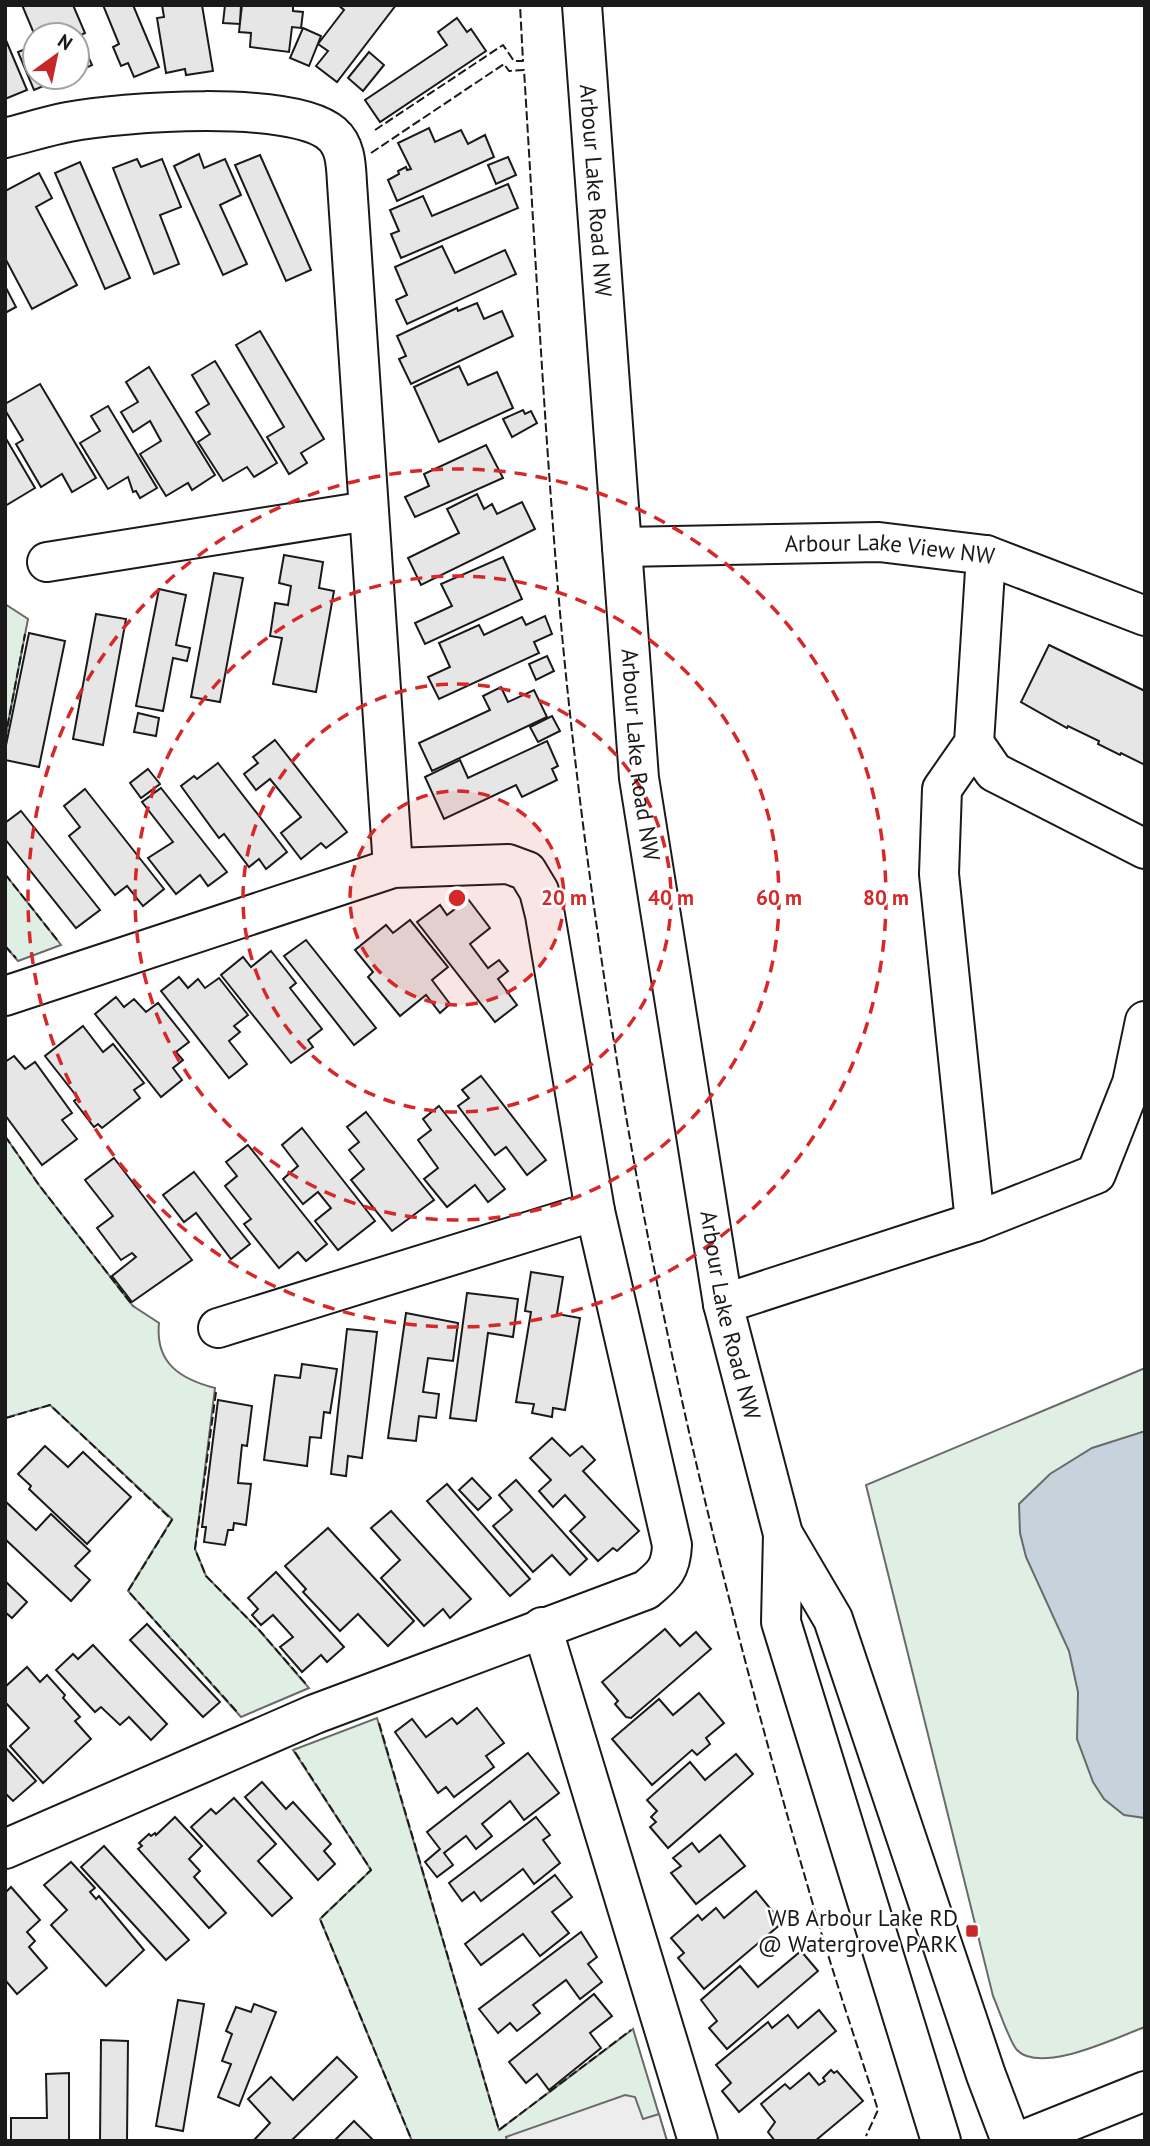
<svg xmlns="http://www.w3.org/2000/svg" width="1150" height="2146" font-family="'PT Sans',sans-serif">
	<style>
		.green { fill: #e0efe3; stroke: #6a6a6a; stroke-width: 2 }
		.parking { fill: #ededed; stroke: #6a6a6a; stroke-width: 2 }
		.water { fill: #c6d2dc; stroke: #6a6a6a; stroke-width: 2 }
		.building { fill: #e6e6e6; stroke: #1a1a1a; stroke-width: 2 }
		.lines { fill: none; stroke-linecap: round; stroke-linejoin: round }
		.minor-casing { stroke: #1a1a1a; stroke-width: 42 }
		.minor { stroke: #fff; stroke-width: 38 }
		.fence { stroke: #1a1a1a; stroke-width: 2; stroke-dasharray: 9 3.5; stroke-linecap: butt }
		.ring { fill: none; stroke: #d62828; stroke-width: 3.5; stroke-dasharray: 12 9 }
		.poi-dot { fill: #c62828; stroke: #fff; stroke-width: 2.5 }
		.labels { text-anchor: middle; stroke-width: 5; stroke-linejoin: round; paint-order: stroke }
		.street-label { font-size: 23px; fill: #1a1a1a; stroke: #fff }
		.poi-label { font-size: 23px; fill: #1a1a1a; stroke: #fff; text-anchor: end }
		.centre { fill: #d62828; stroke: #fff; stroke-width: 3.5 }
		.ring-label { font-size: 21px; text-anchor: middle; font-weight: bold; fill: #d62828; stroke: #fff; stroke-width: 5; stroke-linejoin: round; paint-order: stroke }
	</style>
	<rect width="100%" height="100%" fill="#fff"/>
	<g class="green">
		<polygon points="5,604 28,619 5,739"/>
		<polygon points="5,874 58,941 61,945 18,961 5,946"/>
		<path d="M5,1136L39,1185L133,1306L159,1323C155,1363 180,1379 215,1388L195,1549L206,1576L260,1631L309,1688L241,1717L128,1591L172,1519L50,1405L5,1418Z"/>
		<path d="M1145,1368V2027C1117,2037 1041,2075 1017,2050C1010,2043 998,2007 993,1996L866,1485Z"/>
		<polygon points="377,1718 499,2130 633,2029 667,2141 412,2141 320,1919 371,1870 293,1750"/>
	</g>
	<polygon class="parking" points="625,2095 635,2097 643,2119 659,2114 667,2141 507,2141 506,2137"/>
	<polygon class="water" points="1145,1431 1145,1818 1124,1815 1104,1799 1093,1782 1077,1739 1078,1692 1069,1651 1026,1557 1020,1533 1019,1504 1050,1474 1092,1448"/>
	<g class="building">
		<polygon points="22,5 73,5 85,33 79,36 92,65 77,72 77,35 35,36"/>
		<polygon points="103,5 133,5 159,67 134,77 128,63 121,66 113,47 119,44"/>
		<polygon points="162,5 202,5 213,71 186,75 185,69 166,73 157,18 164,17"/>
		<polygon points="225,5 241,5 240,24 223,23"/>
		<polygon points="242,5 293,5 293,11 303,12 301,28 292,27 289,52 250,47 251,33 239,32"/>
		<polygon points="338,5 396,5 337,82 316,66 328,51 318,44 344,10"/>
		<polygon points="457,18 467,32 471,29 486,51 380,122 365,100 447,45 438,32"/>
		<polygon points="303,28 321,36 309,66 290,58"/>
		<polygon points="5,38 27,90 5,99"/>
		<polygon points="35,45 35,77 65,77 34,90 18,52"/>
		<polygon points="369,52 384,65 363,91 348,78"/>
		<polygon points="429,128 435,142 461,130 468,144 485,135 494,157 397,201 388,180 399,174 398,171 406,167 407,170 411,169 398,143"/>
		<polygon points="199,154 204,168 225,159 241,195 220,205 247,264 223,275 174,166"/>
		<polygon points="260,155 311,270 286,281 235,165"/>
		<polygon points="508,157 516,175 496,184 488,165"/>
		<polygon points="137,159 141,167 162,159 181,207 160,215 179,264 154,274 113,168"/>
		<polygon points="80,162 130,278 105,289 55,173"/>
		<polygon points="39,173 52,198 36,207 77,285 32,309 5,258 5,191"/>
		<polygon points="508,184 518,208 401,258 391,234 399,231 390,210 423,196 432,216"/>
		<polygon points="442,246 455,273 505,250 516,274 407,324 396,300 407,295 395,267"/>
		<polygon points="5,286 16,307 5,313"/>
		<polygon points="477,303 484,319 502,311 513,336 411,384 399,359 406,356 397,336 457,308 458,311"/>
		<polygon points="260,331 324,439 301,453 307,463 289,474 267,437 284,427 236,345"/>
		<polygon points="215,361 277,463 254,477 247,467 223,481 198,442 210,434 196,412 209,404 192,375"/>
		<polygon points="459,366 468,385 497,372 513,408 439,442 414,387"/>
		<polygon points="149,367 215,475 192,490 188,483 166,496 140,454 161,441 150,421 133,432 121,412 138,402 126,382"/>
		<polygon points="40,384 96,478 72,492 62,474 41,487 16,444 23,440 5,410 5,404"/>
		<polygon points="108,406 157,488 140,498 136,491 133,492 128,477 108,489 80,443 100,431 91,416"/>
		<polygon points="523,410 525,414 531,411 537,423 512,437 503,419"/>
		<polygon points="5,437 35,488 5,506"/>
		<polygon points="486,445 503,478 415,517 405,497 429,486 424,474"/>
		<polygon points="477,494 484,509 492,504 497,514 522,502 535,529 421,585 408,558 459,533 447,509"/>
		<polygon points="284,555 323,562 319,588 334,591 316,692 273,684 282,638 270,636 275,603 288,605 291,586 279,583"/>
		<polygon points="503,557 522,599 425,644 415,623 452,606 441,584"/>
		<polygon points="214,573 243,578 220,702 191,697"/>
		<polygon points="159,589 186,595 176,645 190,648 187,661 173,658 163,711 136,706"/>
		<polygon points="96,614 126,619 103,745 73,739"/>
		<polygon points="545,616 552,634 534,642 539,653 439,699 428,677 450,667 439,643 479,625 484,635 522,617 526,625"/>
		<polygon points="29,633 65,641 39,767 5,760 5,750"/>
		<polygon points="1049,645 1145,691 1145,765 1121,753 1120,755 1098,744 1099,741 1068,726 1067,728 1021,702"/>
		<polygon points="547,656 554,671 536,680 529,664"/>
		<polygon points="501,687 508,702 534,690 547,717 432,771 419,743 490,710 483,696"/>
		<polygon points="138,713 159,718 156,736 134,732"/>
		<polygon points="552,716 560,731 538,742 530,727"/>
		<polygon points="275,740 347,832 326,848 321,843 301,859 281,833 301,817 270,779 256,790 244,774 258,763 253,757"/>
		<polygon points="547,741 558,766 552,769 557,780 522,797 516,785 444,819 425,777 460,760 468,778"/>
		<polygon points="218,763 287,852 266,869 259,859 249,867 224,834 219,838 181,786 194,776 197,779"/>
		<polygon points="148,769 160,784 141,798 130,783"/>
		<polygon points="161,788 227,872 208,886 200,875 176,894 148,858 173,842 142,802"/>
		<polygon points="85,789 164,889 143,906 127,886 115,895 69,836 80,827 64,806"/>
		<polygon points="21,811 100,910 76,928 5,839 5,823"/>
		<polygon points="468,899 490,928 470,944 488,968 499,960 508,971 498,979 517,1005 495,1022 417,922 440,905 447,915"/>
		<polygon points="410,920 448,967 432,980 450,1004 440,1013 426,995 400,1016 368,977 373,972 355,950 386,925 393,933"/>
		<polygon points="306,940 376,1028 354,1045 284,956"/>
		<polygon points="271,951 296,983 290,988 322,1029 308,1040 313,1047 291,1063 221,975 243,957 251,967"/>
		<polygon points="179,977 188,988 198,979 205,988 219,978 248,1015 234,1026 240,1032 229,1041 247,1064 229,1078 161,991"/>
		<polygon points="116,997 124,1007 134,999 146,1012 158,1003 189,1042 176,1052 183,1060 173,1068 182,1080 161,1097 95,1014"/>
		<polygon points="83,1026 103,1052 113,1044 144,1083 134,1090 140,1098 102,1128 98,1124 94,1127 74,1101 78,1098 45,1056"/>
		<polygon points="14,1056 25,1069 35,1062 72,1113 62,1120 77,1139 42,1165 5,1115 5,1062"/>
		<polygon points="481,1076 546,1160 527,1175 506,1147 495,1155 458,1106 469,1098 462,1090"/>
		<polygon points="439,1106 505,1189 488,1202 475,1185 447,1207 424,1179 438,1168 418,1140 431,1130 423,1119"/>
		<polygon points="366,1112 434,1200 392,1231 351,1180 364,1169 349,1150 359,1142 347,1127"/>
		<polygon points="302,1128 375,1221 338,1250 315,1221 331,1208 318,1192 303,1204 283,1179 298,1166 282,1145"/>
		<polygon points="248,1145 327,1244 306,1261 298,1252 279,1268 244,1224 251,1219 225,1186 237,1176 226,1162"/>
		<polygon points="114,1158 192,1260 132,1302 112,1276 136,1257 132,1253 121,1260 97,1228 113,1216 85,1180"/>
		<polygon points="194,1172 250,1244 231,1259 196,1213 184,1222 163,1195"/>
		<polygon points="531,1272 563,1277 557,1314 580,1318 565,1410 553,1408 552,1417 532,1413 534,1404 516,1402 531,1312 525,1311"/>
		<polygon points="467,1293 518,1299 513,1337 488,1333 476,1421 450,1418"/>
		<polygon points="406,1313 458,1323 453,1361 428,1358 423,1392 439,1394 436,1418 419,1416 416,1441 388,1438"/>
		<polygon points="347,1329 377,1332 362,1458 348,1456 346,1476 331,1474"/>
		<polygon points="302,1364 337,1369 330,1413 324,1412 321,1438 310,1437 307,1466 264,1460 275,1375 300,1378"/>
		<polygon points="218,1400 252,1406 247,1446 242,1445 238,1483 251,1484 246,1525 234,1523 233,1530 228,1530 225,1545 204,1542 206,1527 202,1527"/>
		<polygon points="552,1438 570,1456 582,1446 595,1460 583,1471 639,1531 617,1551 613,1548 598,1561 570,1531 585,1517 565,1495 553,1507 539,1491 551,1480 530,1458"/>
		<polygon points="45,1446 68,1467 83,1452 131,1497 87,1544 29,1489 31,1486 18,1474"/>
		<polygon points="472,1478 491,1498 478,1510 459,1490"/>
		<polygon points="516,1480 587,1559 570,1575 552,1555 533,1572 493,1526 512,1510 499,1495"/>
		<polygon points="447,1484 530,1579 510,1596 427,1501"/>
		<polygon points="5,1501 36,1530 51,1514 90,1551 75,1566 90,1580 71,1601 5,1539"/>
		<polygon points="391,1511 471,1599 450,1618 443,1609 424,1626 381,1578 400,1560 371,1528"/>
		<polygon points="328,1528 414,1621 388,1646 358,1614 340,1631 303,1592 306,1589 285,1566"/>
		<polygon points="276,1572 344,1647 327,1662 321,1655 302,1672 280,1647 293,1637 273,1615 261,1625 252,1615 258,1609 248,1598"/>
		<polygon points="5,1581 27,1602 12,1618 5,1612"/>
		<polygon points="147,1624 220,1702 203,1717 130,1640"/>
		<polygon points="665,1629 680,1646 696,1632 711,1649 631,1718 626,1717 615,1704 618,1701 602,1682"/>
		<polygon points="93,1645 167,1724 151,1740 129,1717 120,1725 101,1707 95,1712 56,1670 73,1654 78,1659"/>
		<polygon points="27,1667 40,1682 47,1675 65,1695 63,1698 80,1717 75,1721 91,1739 43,1783 10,1746 29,1728 5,1702 5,1687"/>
		<polygon points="699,1693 724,1723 706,1738 710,1744 697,1755 692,1750 652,1785 612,1739 659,1699 673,1715"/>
		<polygon points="477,1708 504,1743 486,1756 494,1767 454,1797 446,1787 438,1793 395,1732 412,1719 426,1737 452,1718 457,1724"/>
		<polygon points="5,1747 36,1781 13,1801 5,1793"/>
		<polygon points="528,1753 559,1793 524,1820 510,1801 482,1824 492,1836 476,1849 466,1836 444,1853 453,1865 437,1877 425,1862 440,1849 427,1832"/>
		<polygon points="736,1754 753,1774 668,1848 650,1827 656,1822 651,1817 657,1811 647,1800 690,1762 705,1780"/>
		<polygon points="262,1782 286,1809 293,1802 331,1844 324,1851 335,1864 318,1880 245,1797"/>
		<polygon points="234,1798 276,1844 258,1861 292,1898 272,1916 191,1827 211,1809 216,1814"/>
		<polygon points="175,1817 202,1846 189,1859 200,1871 194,1877 226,1913 209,1928 138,1849 142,1846 139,1843 149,1834 151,1836 155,1833 156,1835"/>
		<polygon points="536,1817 550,1835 543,1840 560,1863 534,1884 523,1869 481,1901 474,1892 462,1901 449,1883"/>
		<polygon points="720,1835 745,1866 696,1904 671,1873 681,1866 673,1858 692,1843 699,1852"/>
		<polygon points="104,1846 189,1940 166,1960 81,1867"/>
		<polygon points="71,1862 95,1888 90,1892 96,1899 99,1896 144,1950 106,1986 51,1925 67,1910 44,1885"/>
		<polygon points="555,1875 572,1897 552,1912 569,1933 540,1956 523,1934 481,1965 465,1944"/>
		<polygon points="11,1887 40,1920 27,1932 35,1941 29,1947 47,1968 17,1994 5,1980 5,1893"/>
		<polygon points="756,1891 782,1923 704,1989 678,1958 684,1953 671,1938 698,1915 702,1920 716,1908 724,1918"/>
		<polygon points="581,1932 597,1957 588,1964 602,1982 580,1999 566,1980 533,2005 540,2013 517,2031 510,2023 498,2033 479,2009"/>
		<polygon points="801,1951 818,1971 727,2049 709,2028 717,2021 701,2000 740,1966 758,1987"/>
		<polygon points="594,1994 612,2016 590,2033 601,2048 549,2090 537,2074 526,2083 509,2062"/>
		<polygon points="178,2000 204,2004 183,2131 156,2126"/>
		<polygon points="254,2004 276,2012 239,2106 218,2097 231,2064 222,2061 232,2034 226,2031 236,2007 251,2012"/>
		<polygon points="819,2010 836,2031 739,2112 722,2091 731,2083 716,2065 768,2022 772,2028 788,2015 798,2028"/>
		<polygon points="101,2040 128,2041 127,2141 100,2141"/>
		<polygon points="337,2057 357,2077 291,2141 257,2141 255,2139 270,2123 248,2099 271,2077 293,2100"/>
		<polygon points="831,2070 834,2073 837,2071 863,2101 815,2141 775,2141 768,2132 775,2122 761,2104 785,2084 790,2089 809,2073 819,2085 825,2081 823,2078"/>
		<polygon points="69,2073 69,2141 11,2141 11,2118 47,2118 46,2074"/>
		<polygon points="354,2121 374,2141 334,2141"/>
	</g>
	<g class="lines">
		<defs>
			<g id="minor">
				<path id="s1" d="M582,5L639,778L723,1304L783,1534L833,1619L986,2075L1011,2141"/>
				<path d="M5,138C26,133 47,126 68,122C120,112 293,99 332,134C346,146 346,166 347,183L393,868"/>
				<path id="s2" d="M622,547L879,542L986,555L1145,616"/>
				<polyline points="47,562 368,511"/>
				<polyline points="974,743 994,772 1145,849"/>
				<path d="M5,996L393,868L508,864L527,871L539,891L545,915L595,1211L672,1545C671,1569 664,1575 646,1590L315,1714L5,1849"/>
				<polyline points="975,1222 1096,1174 1132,1083 1145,1021"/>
				<polyline points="723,1304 975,1222 939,874 942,789 974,743 986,555"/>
				<polyline points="218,1328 595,1211"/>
				<polyline points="783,1534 781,1622 941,2141"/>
				<polyline points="542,1627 698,2141"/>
				<polyline points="1021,2141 1145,2091"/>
			</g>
		</defs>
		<use href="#minor" class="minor-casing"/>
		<use href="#minor" class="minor"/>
		<g class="fence">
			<polyline points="375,130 503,45 514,61 523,61 520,5"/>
			<path d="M371,153L504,64L509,71L524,70C535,247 544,424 559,601C571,740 589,879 610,1016C655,1316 727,1611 812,1901C832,1971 856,2041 878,2110L866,2136"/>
			<polyline points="5,739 25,634"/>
			<polyline points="5,874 58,941"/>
			<polyline points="5,946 16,958"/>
			<polyline points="5,1136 39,1185 133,1306"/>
			<polyline points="216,1392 195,1549 206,1576 260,1631 306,1684"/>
			<polyline points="6,1418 50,1405 172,1520 128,1591 239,1714"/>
			<polyline points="379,1723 499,2130 631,2030"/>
			<polyline points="295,1752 371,1870 320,1919 412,2141"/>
		</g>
	</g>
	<circle cx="457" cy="898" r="107" fill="#d62828" fill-opacity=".12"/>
	<g class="ring">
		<circle cx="457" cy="898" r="107"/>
		<circle cx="457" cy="898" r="214"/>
		<circle cx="457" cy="898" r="322"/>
		<circle cx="457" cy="898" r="429"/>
	</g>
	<rect class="poi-dot" x="965" y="1924" width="14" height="14" rx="3.5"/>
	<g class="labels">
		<g class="street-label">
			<text dy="8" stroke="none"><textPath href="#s1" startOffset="186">Arbour Lake Road NW</textPath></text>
			<text dy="8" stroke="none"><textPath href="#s2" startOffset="268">Arbour Lake View NW</textPath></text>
			<text dy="8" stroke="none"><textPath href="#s1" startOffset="752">Arbour Lake Road NW</textPath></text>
			<text dy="8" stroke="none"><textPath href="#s1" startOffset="1320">Arbour Lake Road NW</textPath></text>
		</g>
		<g class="poi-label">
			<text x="958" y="1926">WB Arbour Lake RD<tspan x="958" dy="26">@ Watergrove PARK</tspan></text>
		</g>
	</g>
	<circle cx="457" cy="898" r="10" class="centre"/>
	<g class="ring-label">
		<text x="564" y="905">20 m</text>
		<text x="671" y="905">40 m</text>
		<text x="779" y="905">60 m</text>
		<text x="886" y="905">80 m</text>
	</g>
	<rect width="1150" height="2146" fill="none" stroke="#1a1a1a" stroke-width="14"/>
	<g transform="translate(56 56) rotate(33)"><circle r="33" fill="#ffffff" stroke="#a3a3a3" stroke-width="2"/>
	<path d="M0-5L12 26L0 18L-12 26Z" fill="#c62828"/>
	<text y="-10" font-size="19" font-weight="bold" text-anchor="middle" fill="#1a1a1a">N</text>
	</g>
</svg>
